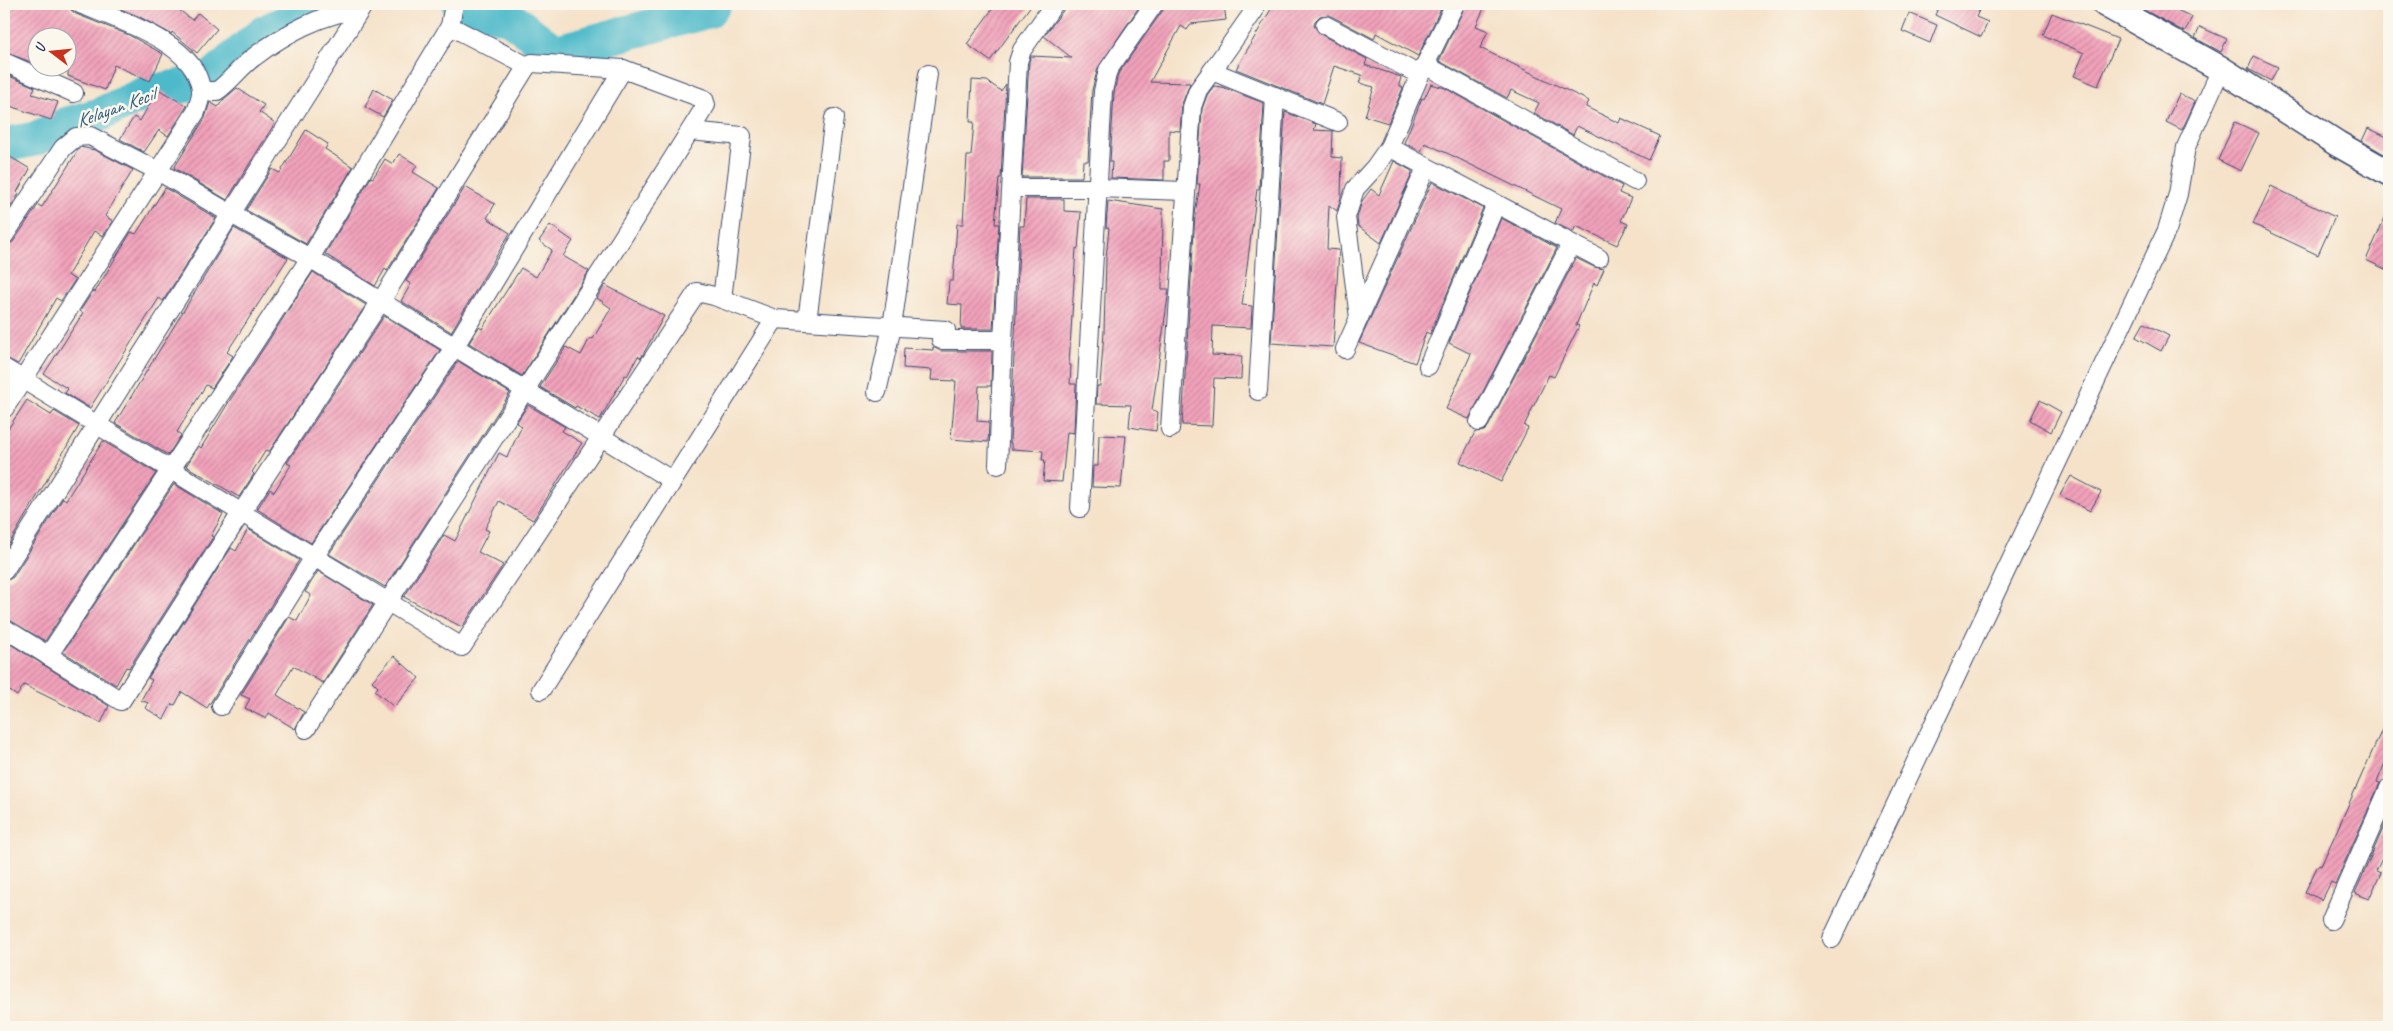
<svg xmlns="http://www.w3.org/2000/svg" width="2393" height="1031" font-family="Caveat,sans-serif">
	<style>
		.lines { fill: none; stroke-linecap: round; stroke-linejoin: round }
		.river { stroke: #4ebaca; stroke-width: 35 }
		.building { fill: url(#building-hatch) }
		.street-casing { stroke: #3c4a6e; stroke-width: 20 }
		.secondary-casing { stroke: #3c4a6e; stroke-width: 28 }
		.street { stroke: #fff; stroke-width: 18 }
		.secondary { stroke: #fff; stroke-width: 25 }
		.labels { text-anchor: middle; stroke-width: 5; stroke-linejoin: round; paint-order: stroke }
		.water-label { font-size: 19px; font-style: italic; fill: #2a597e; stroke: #fbf7ec }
	</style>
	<defs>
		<pattern id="building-hatch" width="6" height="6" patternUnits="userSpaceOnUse" patternTransform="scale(1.25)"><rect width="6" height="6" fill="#f3a3bb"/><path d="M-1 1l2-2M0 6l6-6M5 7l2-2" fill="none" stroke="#c4859b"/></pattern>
	</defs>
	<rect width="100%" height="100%" fill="#fbf7ec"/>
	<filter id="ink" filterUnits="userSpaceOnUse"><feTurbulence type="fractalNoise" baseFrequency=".02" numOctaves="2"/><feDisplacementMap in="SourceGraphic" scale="10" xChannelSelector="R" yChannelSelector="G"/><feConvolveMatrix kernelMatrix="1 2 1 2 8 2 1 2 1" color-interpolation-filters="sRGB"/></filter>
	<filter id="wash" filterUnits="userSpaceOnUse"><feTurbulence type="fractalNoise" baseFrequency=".0096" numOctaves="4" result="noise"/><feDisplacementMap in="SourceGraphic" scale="20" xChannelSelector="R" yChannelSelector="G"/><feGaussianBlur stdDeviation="1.12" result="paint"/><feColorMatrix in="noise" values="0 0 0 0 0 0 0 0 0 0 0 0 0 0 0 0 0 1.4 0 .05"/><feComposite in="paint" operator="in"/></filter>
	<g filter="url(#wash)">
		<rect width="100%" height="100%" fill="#f5e2c9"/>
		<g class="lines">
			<g class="river">
				<polyline points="459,4 510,18 555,52 708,11 714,4"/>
				<polyline points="4,145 35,139 67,124 99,115 146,93 208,81 263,33 324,4"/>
			</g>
		</g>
		<g id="blocks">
			<g class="building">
				<polygon points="4,4 70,4 71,10 76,14 129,35 163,54 150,81 114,65 105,90 68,76 68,38 38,38 38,46 31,62 4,52"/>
				<polygon points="108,4 172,4 192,20 198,13 217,29 197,53 172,32 171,34 138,16"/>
				<polygon points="996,4 1032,4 990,61 967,44"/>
				<polygon points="1068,4 1141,4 1098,68 1092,90 1088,161 1083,161 1082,177 1022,177 1029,61 1031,56 1072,58 1044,36"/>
				<polygon points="1164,4 1224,4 1226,20 1191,24 1187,30 1181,26 1150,82 1190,83 1182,104 1180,131 1169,130 1169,161 1164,161 1164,180 1111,178 1112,162 1110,162 1114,93 1118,74 1163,10"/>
				<polygon points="1274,4 1443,4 1418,56 1376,33 1374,39 1329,15 1320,16 1315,21 1314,26 1320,34 1367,59 1365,65 1401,77 1399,85 1403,88 1388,123 1365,116 1374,87 1359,83 1362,75 1334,66 1322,104 1236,69"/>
				<polygon points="1466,4 1486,4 1476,26 1488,31 1480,48 1589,101 1586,107 1619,123 1621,118 1660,136 1649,160 1577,126 1573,135 1534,113 1539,103 1511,90 1507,98 1439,61"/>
				<polygon points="1940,4 1982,4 1976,17 1988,22 1981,37 1935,15"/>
				<polygon points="2147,4 2164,4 2192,17 2185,32 2144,10"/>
				<polygon points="1909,13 1937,25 1930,43 1902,31"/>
				<polygon points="2052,13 2118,39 2098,86 2074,76 2084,53 2043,35"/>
				<polygon points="2200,27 2227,39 2221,52 2195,38"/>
				<polygon points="2254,56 2278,67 2271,81 2248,69"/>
				<polygon points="4,74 35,87 32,94 58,102 51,120 4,104"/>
				<polygon points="972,80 987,81 1001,91 1006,84 1001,178 999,178 995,224 999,224 993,329 961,329 962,305 947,304 949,281 953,281 957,224 963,224 967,156 971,156 974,122 970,122"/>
				<polygon points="1431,84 1445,88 1622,186 1619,193 1631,198 1621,221 1628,224 1617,245 1576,226 1573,232 1555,223 1561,209 1451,155 1425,143 1421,151 1404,143 1422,98 1424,99"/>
				<polygon points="1214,86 1222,87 1264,103 1259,189 1257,189 1242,305 1252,306 1251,328 1213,326 1212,355 1242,356 1241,379 1214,378 1212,426 1182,425 1195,214 1200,184 1197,184 1202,109 1207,95"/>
				<polygon points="237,88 264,105 259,112 275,123 227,200 174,168 205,118 210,102 218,107 223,100"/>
				<polygon points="158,89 187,106 168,136 159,130 144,152 120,139 134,117 140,121"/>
				<polygon points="374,89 393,100 383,117 365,107"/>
				<polygon points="2179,94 2195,102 2182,130 2166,122"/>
				<polygon points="1285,112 1316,124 1314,130 1333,131 1332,157 1342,158 1341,198 1337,211 1329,205 1327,249 1339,250 1333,347 1271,343"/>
				<polygon points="2235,122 2259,133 2241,171 2218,160"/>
				<polygon points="2368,128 2389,138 2389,157 2362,141"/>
				<polygon points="306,130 328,144 325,149 353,167 306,244 246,210 272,169 280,173"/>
				<polygon points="80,147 95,150 133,170 105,216 113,221 103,236 94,231 68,275 75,280 61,301 56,298 18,364 4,357 4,247 13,242 38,205 42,207"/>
				<polygon points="4,153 30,169 17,192 19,194 4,217"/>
				<polygon points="399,154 417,165 413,172 439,188 387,271 385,269 375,286 325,254 371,177 373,178 385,159 393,164"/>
				<polygon points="1394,161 1412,171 1412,174 1381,243 1358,226 1357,218 1362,201 1371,189 1379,195"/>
				<polygon points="1432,182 1483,208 1430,334 1426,332 1415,363 1359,343"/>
				<polygon points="2271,186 2335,217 2318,255 2253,224"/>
				<polygon points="465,187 495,204 487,218 510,233 451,332 401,301 411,284 406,281"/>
				<polygon points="165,188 216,218 163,301 159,298 90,408 65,393 68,389 44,374 83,313 80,311 93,291 95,292 131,232 136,234"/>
				<polygon points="1026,199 1064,199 1064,211 1081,212 1078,249 1076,248 1069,365 1071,365 1070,384 1076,384 1074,433 1067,432 1062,482 1043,481 1045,460 1042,460 1043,451 1011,449 1011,443 1010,443 1020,226 1024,226"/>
				<polygon points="1108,201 1163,209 1162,289 1169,289 1152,411 1158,412 1156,431 1129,427 1131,405 1096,404 1097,386 1100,386 1104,332 1106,258 1109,228 1106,227"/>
				<polygon points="2389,209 2389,271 2366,260"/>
				<polygon points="1501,218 1557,248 1469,419 1446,409 1471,354 1449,343"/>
				<polygon points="550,225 573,241 563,256 589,271 522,376 469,343 479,327 482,329 521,268 536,277 552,250 539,241"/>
				<polygon points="234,228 288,258 227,352 233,356 212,388 206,385 177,432 181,435 168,455 115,423"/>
				<polygon points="1576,258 1594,267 1604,269 1597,285 1594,283 1576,325 1579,326 1554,377 1549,375 1537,399 1524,426 1528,428 1501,482 1460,462 1475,432 1484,431 1488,427"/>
				<polygon points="313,272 366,305 269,452 266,450 252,472 254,474 239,497 186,466 199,446 201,448 230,400"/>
				<polygon points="605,285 664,316 641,358 638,356 627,376 625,375 600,419 576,406 575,408 540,387 566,347 581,355 590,338 593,339 611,308 597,298"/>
				<polygon points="384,316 440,350 311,543 257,509 270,489 274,492 291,465 287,463"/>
				<polygon points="2144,323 2169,336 2161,351 2136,337"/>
				<polygon points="933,347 941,351 992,351 991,386 979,386 977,421 989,422 988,442 951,439 956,381 931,380 932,370 903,368 904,348 933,350"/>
				<polygon points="458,361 510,393 385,587 329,554"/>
				<polygon points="27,400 51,415 54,411 79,426 4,552 4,435"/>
				<polygon points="2040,400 2061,412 2051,432 2030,420"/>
				<polygon points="528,405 565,427 562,431 582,443 533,520 499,501 485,529 489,531 478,552 503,565 462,627 404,597 444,535 455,541 499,453 507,457 522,426 516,423"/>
				<polygon points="1099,435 1126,436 1121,488 1092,487 1093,466 1098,466"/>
				<polygon points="103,441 156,473 45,641 4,617 4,582 13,577 63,498 66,500"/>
				<polygon points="2071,476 2101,492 2090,511 2060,495"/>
				<polygon points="174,484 223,514 211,536 213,537 129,668 126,667 116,685 63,652"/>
				<polygon points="248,529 299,560 207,708 182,692 175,705 172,704 164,719 145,708 148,703 141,700 152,680 148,678 231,548 236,551"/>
				<polygon points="318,571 373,605 323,683 293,666 277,695 304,712 295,729 269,713 266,719 245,708 250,699 241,695 289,617 297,621 311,595 305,592"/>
				<polygon points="4,640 109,706 101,723 24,685 17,696 4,687"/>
				<polygon points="394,656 419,678 394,707 375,691 378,687 372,681"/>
				<polygon points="2389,714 2389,754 2377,782 2380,783 2335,884 2331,882 2322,900 2305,892 2318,865 2321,866"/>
				<polygon points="2388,817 2389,844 2376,871 2381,873 2369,899 2355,893"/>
			</g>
		</g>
	</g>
	<g filter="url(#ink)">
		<use href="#blocks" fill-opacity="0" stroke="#3c4a6e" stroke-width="1"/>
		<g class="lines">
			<defs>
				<g id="street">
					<polyline points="1254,11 1212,71 1338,122"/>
					<polyline points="1325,25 1420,75"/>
					<polyline points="450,26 527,66"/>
					<polyline points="4,62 74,93"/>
					<polyline points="1425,65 1635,181"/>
					<path d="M201,91H217C231,81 240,67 254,57C284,34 323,13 361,9"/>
					<polyline points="690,131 742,136 722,299"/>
					<polyline points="1389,147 1599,258"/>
					<polyline points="1012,188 1097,188 1185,191"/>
					<polyline points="4,236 63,148 76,137 90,136 156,170 231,214 310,258 673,481"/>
					<polyline points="1359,318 1346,217 1355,189 1375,167 1389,147 1420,75 1455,4"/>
					<polyline points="807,321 834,118"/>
					<polyline points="941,340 1003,340"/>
					<polyline points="1345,349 1426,168"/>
					<polyline points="1428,366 1496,204"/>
					<polyline points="4,368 462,647 697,292 714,296 775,319 946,330"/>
					<polyline points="1258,391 1275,96"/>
					<polyline points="877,392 892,327 928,74"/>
					<path d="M4,409L196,112C198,105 202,96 201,89C195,42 118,20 80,4"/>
					<polyline points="1479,422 1571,244"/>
					<polyline points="1170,429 1192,107 1198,90 1212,71"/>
					<polyline points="998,465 1003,340 1018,62 1022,50 1054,4"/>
					<polyline points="1080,508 1103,91 1108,70 1154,4"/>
					<polyline points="4,571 361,9"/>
					<path d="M4,628L121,701L241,513L381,301L527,66L532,63L623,69L704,99L706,105C576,315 439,521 306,729"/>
					<polyline points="48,656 310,258 450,26 454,4"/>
					<polyline points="541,690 775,319"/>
					<polyline points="221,706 314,557 455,346 623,69"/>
					<polyline points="2331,920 2389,788"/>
					<polyline points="1832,939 2167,230 2178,194 2186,147 2221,69"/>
				</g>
				<polyline id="secondary" points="2105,4 2221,69 2338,144 2389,173"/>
			</defs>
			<use href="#street" class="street-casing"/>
			<use href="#secondary" class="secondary-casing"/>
			<use href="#street" class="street"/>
			<use href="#secondary" class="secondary"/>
		</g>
	</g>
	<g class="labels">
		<g class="water-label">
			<text transform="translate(115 107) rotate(-20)" y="7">Kelayan Kecil</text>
		</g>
	</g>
	<rect width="2393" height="1031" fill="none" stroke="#fbf7ec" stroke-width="20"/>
	<g transform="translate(52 52) rotate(286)"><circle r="24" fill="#fbf7ec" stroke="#a1a7b3"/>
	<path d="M0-4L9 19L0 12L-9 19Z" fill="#c8321e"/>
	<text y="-8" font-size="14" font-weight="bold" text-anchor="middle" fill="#1b2f5e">U</text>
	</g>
</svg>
